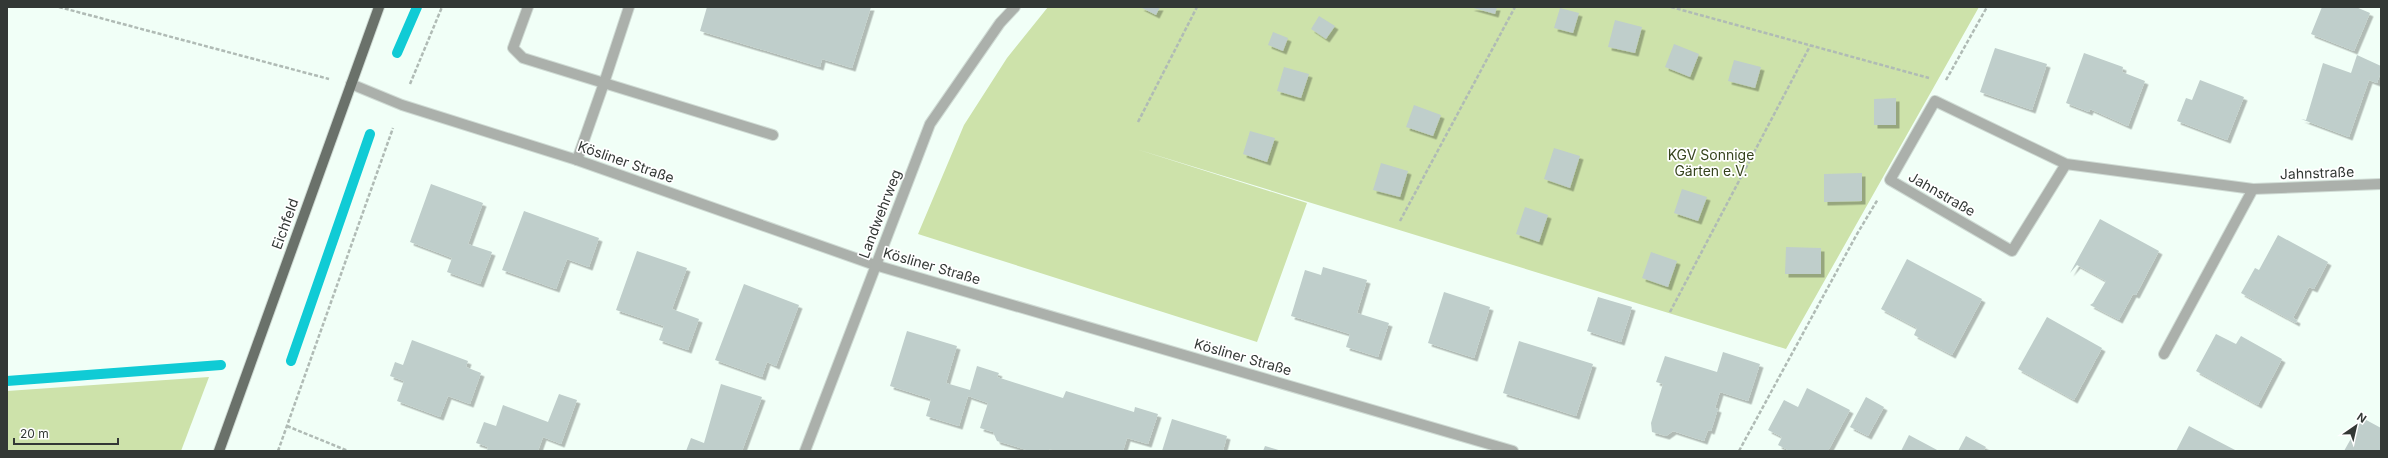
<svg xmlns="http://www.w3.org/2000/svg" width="2388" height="458" font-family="Inter,sans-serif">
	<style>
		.green { fill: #cde2aa }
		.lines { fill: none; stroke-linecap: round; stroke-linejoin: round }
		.stream { stroke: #10cbd5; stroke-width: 10 }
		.building { fill: #bfcecb; filter: url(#shadow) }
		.minor-casing { stroke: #cfdbd4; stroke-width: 12 }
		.major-casing { stroke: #cfdbd4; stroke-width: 12 }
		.path { stroke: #b0bbb5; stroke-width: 2.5; stroke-dasharray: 4 2; stroke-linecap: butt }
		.minor { stroke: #abb0ab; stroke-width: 10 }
		.major { stroke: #6a716a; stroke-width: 10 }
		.labels { text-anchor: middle; stroke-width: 3.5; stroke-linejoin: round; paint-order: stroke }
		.park-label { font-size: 14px; fill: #35431c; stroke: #fff }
		.street-label { font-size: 14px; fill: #333835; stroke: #fff }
	</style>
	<defs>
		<filter id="shadow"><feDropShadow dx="3.5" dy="3.5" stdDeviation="0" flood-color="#0004"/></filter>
	</defs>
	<rect width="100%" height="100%" fill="#f1fff7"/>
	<g class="green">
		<polygon points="1048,7 1979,7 1786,349 1136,149 1307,203 1257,342 918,234 964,125 1007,58"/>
		<polygon points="209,377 181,451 7,451 7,391"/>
	</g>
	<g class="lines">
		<g class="stream">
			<polyline points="397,53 417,7"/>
			<polyline points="291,361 370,134"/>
			<polyline points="7,381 221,365"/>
		</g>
	</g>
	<g class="building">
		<polygon points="707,7 871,7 852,68 822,59 820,67 700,31"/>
		<polygon points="1140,7 1160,7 1156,15"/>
		<polygon points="1470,7 1497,7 1495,14"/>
		<polygon points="2322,7 2356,7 2370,13 2354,51 2311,34"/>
		<polygon points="1560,8 1579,13 1573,33 1554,28"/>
		<polygon points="1319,16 1335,26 1326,39 1311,29"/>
		<polygon points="1615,20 1642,27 1635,53 1608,47"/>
		<polygon points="1273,32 1288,38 1283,51 1268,45"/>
		<polygon points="1674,44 1699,54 1690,77 1665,67"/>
		<polygon points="1995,48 2047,64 2032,110 1980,92"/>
		<polygon points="2084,53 2123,67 2122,72 2145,81 2128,126 2090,109 2089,112 2066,103"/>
		<polygon points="2357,55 2381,66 2381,72 2377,83 2369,80 2349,137 2301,119 2306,120 2323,63 2351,73"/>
		<polygon points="1734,60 1761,67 1755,88 1728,81"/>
		<polygon points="1284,67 1309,74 1301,98 1277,91"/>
		<polygon points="2200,80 2244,97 2227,140 2177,121 2186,98 2192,100"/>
		<polygon points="1896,98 1896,125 1874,125 1874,99"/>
		<polygon points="1414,105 1441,115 1433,136 1406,127"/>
		<polygon points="1250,131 1275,138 1267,162 1243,154"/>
		<polygon points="1554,148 1580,156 1570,188 1544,179"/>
		<polygon points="1381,163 1408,171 1400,197 1373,190"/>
		<polygon points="1862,173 1862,201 1824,202 1824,174"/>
		<polygon points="431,184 483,203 468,244 492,252 480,284 447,272 452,258 410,242"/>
		<polygon points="1682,189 1707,197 1698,221 1674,213"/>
		<polygon points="1525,207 1548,215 1539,242 1516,234"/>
		<polygon points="524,211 599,238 589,267 567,259 556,289 502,270"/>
		<polygon points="2100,219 2159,251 2136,295 2133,294 2119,320 2090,305 2093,303 2106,281 2077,265 2070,273"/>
		<polygon points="2278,235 2328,262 2314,289 2309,287 2293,318 2297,320 2296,323 2241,293 2255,268 2259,270"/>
		<polygon points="1786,247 1821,248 1821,274 1785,274"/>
		<polygon points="637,251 687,268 672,309 699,319 688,350 659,340 664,326 616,310"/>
		<polygon points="1651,252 1677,261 1668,287 1642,278"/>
		<polygon points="1907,259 1982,299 1952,355 1914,335 1917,328 1881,309"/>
		<polygon points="1323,267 1367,280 1357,313 1389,323 1378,357 1346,347 1350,334 1291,316 1305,270 1321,275"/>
		<polygon points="744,284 799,305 776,366 767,362 762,377 715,360"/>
		<polygon points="1444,292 1490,307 1474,358 1428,343"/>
		<polygon points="1598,297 1632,307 1621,342 1587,331"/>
		<polygon points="2047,317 2102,348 2074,400 2018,369"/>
		<polygon points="907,331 957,346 946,383 970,390 977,366 999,373 997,377 1063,398 1066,391 1134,412 1135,407 1158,414 1148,444 1127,438 1123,451 1056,451 1049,449 1049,451 1030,451 997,441 993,432 980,428 988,403 968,396 959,426 926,416 931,399 890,386"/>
		<polygon points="2216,334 2236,344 2241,336 2282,359 2258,405 2196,371"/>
		<polygon points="412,340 468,361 466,367 481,373 470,404 448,396 440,417 397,401 404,381 390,376 395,362 403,365"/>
		<polygon points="1519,341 1593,364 1576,416 1503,393"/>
		<polygon points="1723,352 1760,364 1748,401 1720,392 1715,408 1718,409 1711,431 1708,430 1704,441 1673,431 1666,436 1652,432 1651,423 1663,384 1656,382 1665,356 1717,372"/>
		<polygon points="721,384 762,397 742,451 686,451 691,438 704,443"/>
		<polygon points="1807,388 1850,410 1828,451 1790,451 1778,445 1782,437 1768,430 1784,400 1798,407"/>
		<polygon points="559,394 577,400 561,444 543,437 538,451 487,451 488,447 476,443 484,422 496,426 503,405 548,422"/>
		<polygon points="1866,397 1884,407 1868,436 1850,427"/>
		<polygon points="2357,415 2381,428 2381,451 2344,451 2362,419"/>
		<polygon points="1172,419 1227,436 1223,451 1162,451"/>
		<polygon points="2189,426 2237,451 2176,451"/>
		<polygon points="1909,435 1939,451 1901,451"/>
		<polygon points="1966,436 1986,447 1983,451 1958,451"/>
		<polygon points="1265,446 1282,451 1263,451"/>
	</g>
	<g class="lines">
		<defs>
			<g id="minor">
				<polyline points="528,7 513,48 523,58 604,83 629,7"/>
				<polyline points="351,84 402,105 577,160 875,265 1513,451"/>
				<polyline points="577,160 604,83 773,135"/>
				<polyline points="2066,164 2012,251 1890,180 1935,101 2066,164 2253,189 2381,184"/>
				<polyline points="2164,354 2253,189"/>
				<polyline points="805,451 930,124 1000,23 1015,7"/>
			</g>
			<polyline id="major" points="219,451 379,7"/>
		</defs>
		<use href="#minor" class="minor-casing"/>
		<use href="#major" class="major-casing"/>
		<g class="path">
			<polyline points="59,7 329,79"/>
			<polyline points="1671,7 1929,78"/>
			<polyline points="1946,80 1987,7"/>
			<polyline points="410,84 442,7"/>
			<polyline points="1138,122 1197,7"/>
			<polyline points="1400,221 1515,7"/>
			<polyline points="1670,312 1810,46"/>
			<polyline points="287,426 348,451"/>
			<polyline points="278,451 393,128"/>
			<polyline points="1739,451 1857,234 1878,199"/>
		</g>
		<use href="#minor" class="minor"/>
		<use href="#major" class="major"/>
	</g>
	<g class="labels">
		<g class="park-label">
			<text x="1711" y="160">KGV Sonnige<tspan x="1711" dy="16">Gärten e.V.</tspan></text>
		</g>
		<g class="street-label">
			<text transform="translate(626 162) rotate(19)" y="5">Kösliner Straße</text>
			<text transform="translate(2317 173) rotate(-2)" y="5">Jahnstraße</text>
			<text transform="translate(1942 194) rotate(30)" y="5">Jahnstraße</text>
			<text transform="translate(880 214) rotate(-69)" y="5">Landwehrweg</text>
			<text transform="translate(285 224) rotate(-70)" y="5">Eichfeld</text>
			<text transform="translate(932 266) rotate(16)" y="5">Kösliner Straße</text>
			<text transform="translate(1243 357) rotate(16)" y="5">Kösliner Straße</text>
		</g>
	</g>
	<rect width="2388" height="458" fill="none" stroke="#333835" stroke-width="16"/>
	<g transform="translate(2356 426) rotate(34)" stroke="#ffffff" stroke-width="3" paint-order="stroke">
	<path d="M0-3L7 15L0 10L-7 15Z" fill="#333835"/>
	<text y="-6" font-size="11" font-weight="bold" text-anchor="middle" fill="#333835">N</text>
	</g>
	<path d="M14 438v6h104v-6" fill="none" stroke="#333835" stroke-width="2"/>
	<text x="20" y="438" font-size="12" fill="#333835" stroke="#ffffff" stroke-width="3" paint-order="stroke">20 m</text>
</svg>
